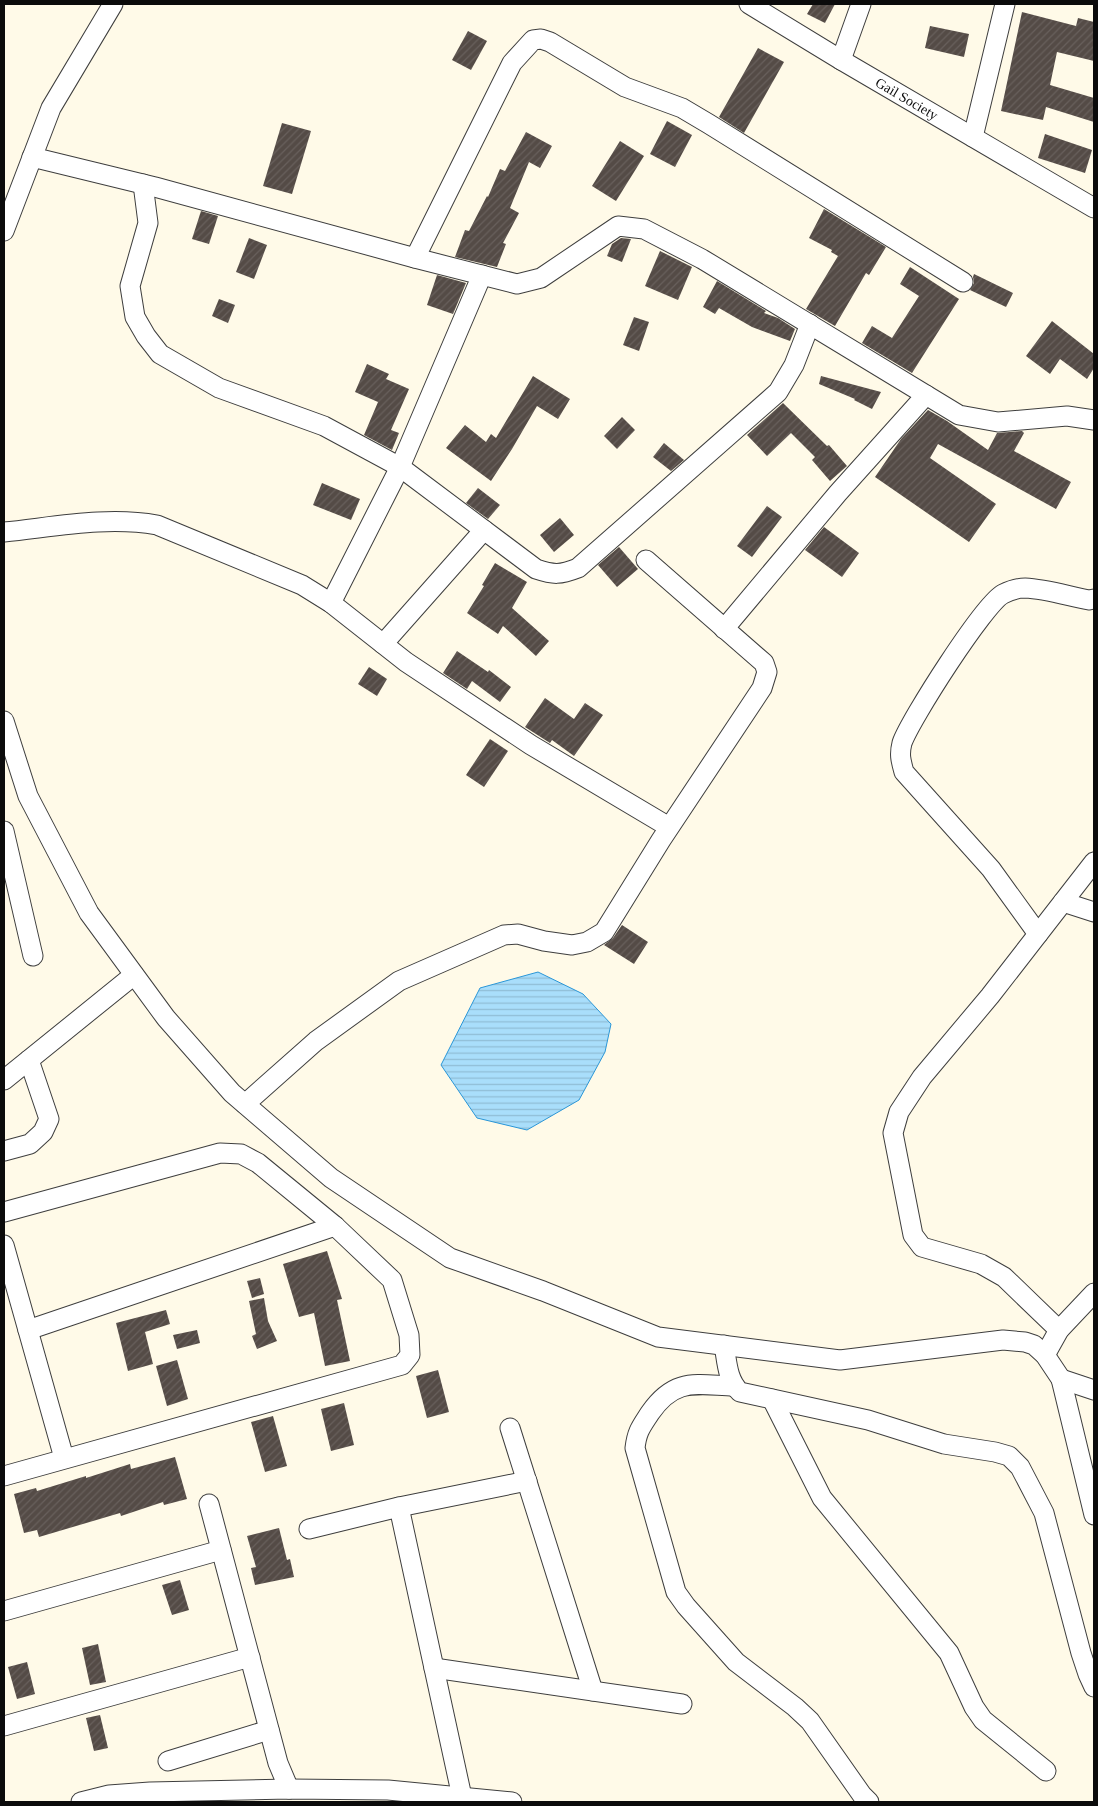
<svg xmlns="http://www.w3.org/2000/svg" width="1098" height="1806" font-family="Georgia,serif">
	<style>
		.water { fill: url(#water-rules); stroke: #2a96d7 }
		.building { fill: url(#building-hatch) }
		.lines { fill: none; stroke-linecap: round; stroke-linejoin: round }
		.minor-casing { stroke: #3e3e3e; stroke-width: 21 }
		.minor { stroke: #fff; stroke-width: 19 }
		.labels { text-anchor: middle; stroke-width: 5; stroke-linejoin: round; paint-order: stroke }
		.street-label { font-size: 14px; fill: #0b0b0b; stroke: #fff }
	</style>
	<defs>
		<pattern id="water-rules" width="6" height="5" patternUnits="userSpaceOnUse" patternTransform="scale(1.25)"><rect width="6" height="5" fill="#a9defb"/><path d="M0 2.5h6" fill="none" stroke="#90bdd6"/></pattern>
		<pattern id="building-hatch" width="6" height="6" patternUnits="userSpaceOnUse" patternTransform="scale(1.25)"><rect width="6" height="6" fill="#544b46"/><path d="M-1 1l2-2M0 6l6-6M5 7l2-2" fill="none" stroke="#68605c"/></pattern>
	</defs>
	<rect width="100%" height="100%" fill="#fffae8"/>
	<polygon class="water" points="538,972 583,994 611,1024 605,1052 579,1100 527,1130 477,1118 441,1065 480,988"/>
	<g class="building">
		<polygon points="813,4 835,4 825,23 807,14"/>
		<polygon points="1022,12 1076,26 1078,18 1094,22 1094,61 1057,52 1050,85 1094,98 1094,122 1046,107 1043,120 1001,111"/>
		<polygon points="930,26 969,34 964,57 925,48"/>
		<polygon points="468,31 487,41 471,70 452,60"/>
		<polygon points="758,48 784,62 744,133 719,117"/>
		<polygon points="667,121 692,135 675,167 650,154"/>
		<polygon points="282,123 311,131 292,194 263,186"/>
		<polygon points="526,132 552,146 540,168 529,162 510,208 519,213 503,243 506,244 497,267 455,257 465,230 469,231 487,196 488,197 500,169 505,171"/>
		<polygon points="1045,134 1092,150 1085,173 1038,158"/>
		<polygon points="620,141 644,156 616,201 592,186"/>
		<polygon points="824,209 886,247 869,275 866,273 835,326 806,309 838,256 831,252 832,250 809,238"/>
		<polygon points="201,211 218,216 209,244 192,239"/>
		<polygon points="249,238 267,245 254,279 236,272"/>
		<polygon points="621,238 631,239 622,262 607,256 612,244"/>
		<polygon points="660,251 692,267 678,300 645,286"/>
		<polygon points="910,267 959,299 912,373 862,343 872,326 892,338 919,296 900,284"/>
		<polygon points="974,274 1013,293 1006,307 970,290 974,283 973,277"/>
		<polygon points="437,275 466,283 453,314 427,305"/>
		<polygon points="717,281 766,311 764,313 778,318 795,329 790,341 752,327 719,308 715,314 703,307"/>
		<polygon points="219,299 235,305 228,323 212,316"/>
		<polygon points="634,317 649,322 639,351 623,345"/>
		<polygon points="1052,321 1094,354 1094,368 1087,379 1060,359 1050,374 1026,356"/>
		<polygon points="367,364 389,374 386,379 409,389 391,430 399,433 392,450 364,435 378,402 355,392"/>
		<polygon points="533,376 570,399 558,419 537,406 512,449 491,481 446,448 465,425 486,442 491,434 496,438"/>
		<polygon points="821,376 881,392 872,409 854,400 855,399 819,384"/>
		<polygon points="783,403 827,446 829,445 847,466 830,481 812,460 815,457 791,433 767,456 747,435"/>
		<polygon points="928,410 947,421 988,450 997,433 1022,431 1024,433 1014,451 1071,482 1056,509 938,444 930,458 996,504 969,542 875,477 901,439"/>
		<polygon points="622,417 635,430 617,449 604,436"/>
		<polygon points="664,443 684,460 671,471 653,457"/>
		<polygon points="322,483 360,499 351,520 313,505"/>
		<polygon points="478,488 500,505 488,519 466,503"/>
		<polygon points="767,506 782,517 752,557 737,546"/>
		<polygon points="560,518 574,535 554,552 540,535"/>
		<polygon points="824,527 859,553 842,577 805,550"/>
		<polygon points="619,547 638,569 617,587 598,565"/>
		<polygon points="495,563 527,582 512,608 549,641 536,656 503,626 498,634 467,613 484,586 482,585"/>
		<polygon points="457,651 488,672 489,670 511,687 500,702 472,681 467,689 443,673"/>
		<polygon points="369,667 387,679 377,696 358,684"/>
		<polygon points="545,698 574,719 585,703 603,715 574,756 552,740 550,743 525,727"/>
		<polygon points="490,739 508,751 484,787 466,775"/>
		<polygon points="622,925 648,942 634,964 604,945 613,938"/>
		<polygon points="327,1251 342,1299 337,1300 350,1361 325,1366 314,1313 299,1317 283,1264"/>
		<polygon points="260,1278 264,1294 252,1298 247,1281"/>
		<polygon points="264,1298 268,1321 277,1341 257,1349 252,1336 256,1334 249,1301"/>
		<polygon points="166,1310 170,1324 145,1332 153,1364 128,1371 116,1323"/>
		<polygon points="197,1330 200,1343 177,1349 173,1335"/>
		<polygon points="177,1360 188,1399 167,1406 156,1366"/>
		<polygon points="438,1370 449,1412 427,1418 416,1376"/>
		<polygon points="344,1403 354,1445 331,1451 321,1409"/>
		<polygon points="273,1416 287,1466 265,1472 251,1422"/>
		<polygon points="175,1457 187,1499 164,1505 163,1502 121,1516 120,1513 39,1537 37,1530 24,1533 14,1494 36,1488 37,1491 86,1476 86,1478 130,1464 131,1469"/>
		<polygon points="279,1528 287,1560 290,1559 294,1577 255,1585 251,1568 256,1567 247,1536"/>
		<polygon points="180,1580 189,1610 172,1615 162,1585"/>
		<polygon points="98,1644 106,1682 90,1685 82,1648"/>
		<polygon points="27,1662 35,1694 17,1699 8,1667"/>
		<polygon points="100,1715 108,1748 94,1751 86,1718"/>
	</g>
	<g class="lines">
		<defs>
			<g id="minor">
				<path id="s1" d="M749,4L841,60L1094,208"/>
				<polyline points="841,60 861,4"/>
				<polyline points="973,137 1005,4"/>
				<polyline points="32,157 155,187 415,258 517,284 541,278 618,226 644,229 702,259 959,415 998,422 1067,416 1094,420"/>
				<path d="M143,184L148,223L130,286L135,317L146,336L160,354L219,388L324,426L400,467L536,569C554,575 560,575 578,568L778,392L794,365L810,324"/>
				<polyline points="4,231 51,108 113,4"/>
				<polyline points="415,258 512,63 533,40 541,39 550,42 625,87 682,108 709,124 963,282"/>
				<path d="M4,532C54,527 107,516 157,525L302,585L331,603L406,662L531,745L669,827"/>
				<polyline points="331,603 400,467 482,275"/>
				<polyline points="724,629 838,493 926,395"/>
				<polyline points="383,644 484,530"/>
				<polyline points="4,721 28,796 89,913 166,1018 232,1093 331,1178 450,1258 543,1291 658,1337 840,1360 1003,1340 1025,1342 1034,1345 1045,1355 1061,1379 1094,1515"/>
				<polyline points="4,831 33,956"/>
				<polyline points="1063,902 1094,912"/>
				<path d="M1038,934L991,869L904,772C901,761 899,755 902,743C910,720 984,604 1003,594C1009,591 1019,588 1025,588C1046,589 1068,596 1089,600L1094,599"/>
				<polyline points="4,1080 134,975"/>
				<polyline points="245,1104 316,1041 399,981 504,935 518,934 544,941 572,945 587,942 604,932 661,840 762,688 767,672 764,663 646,560"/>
				<polyline points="4,1151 30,1144 43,1132 49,1119 29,1060"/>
				<polyline points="4,1212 220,1153 241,1154 258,1163 335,1226 392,1280 409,1335 410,1355 402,1365 4,1476"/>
				<polyline points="4,1245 64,1458"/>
				<polyline points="28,1330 335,1226"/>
				<polyline points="1059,1330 1004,1277 981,1264 922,1247 913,1235 893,1133 899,1112 922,1077 990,996 1094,862"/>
				<path d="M724,1345C727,1361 727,1380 740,1392L868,1420L944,1444L995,1452L1009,1456L1020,1467L1044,1513L1081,1653L1088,1674L1094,1687"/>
				<polyline points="1045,1355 1059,1330 1094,1293"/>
				<polyline points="1061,1379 1094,1390"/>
				<path d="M734,1386C696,1385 675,1377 650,1413C641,1427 637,1431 635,1448L676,1592L686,1606L736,1662L795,1707L810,1721L862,1795L869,1802"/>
				<polyline points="772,1399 822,1498 949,1653 974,1707 983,1720 1046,1771"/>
				<polyline points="510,1428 593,1691"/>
				<polyline points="209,1504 278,1763 289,1789"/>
				<polyline points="399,1507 462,1797"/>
				<polyline points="309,1529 399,1507 527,1481"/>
				<polyline points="4,1611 221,1550"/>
				<polyline points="434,1668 682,1704"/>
				<polyline points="4,1726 250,1657"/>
				<polyline points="168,1761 269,1730"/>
				<polyline points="81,1802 109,1795 150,1792 289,1789 388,1790 512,1802"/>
			</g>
		</defs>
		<use href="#minor" class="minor-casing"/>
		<use href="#minor" class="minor"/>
	</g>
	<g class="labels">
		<g class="street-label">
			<text dy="5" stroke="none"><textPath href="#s1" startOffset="184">Gail Society</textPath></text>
		</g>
	</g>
	<rect width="1098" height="1806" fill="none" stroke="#0b0b0b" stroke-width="10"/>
</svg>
